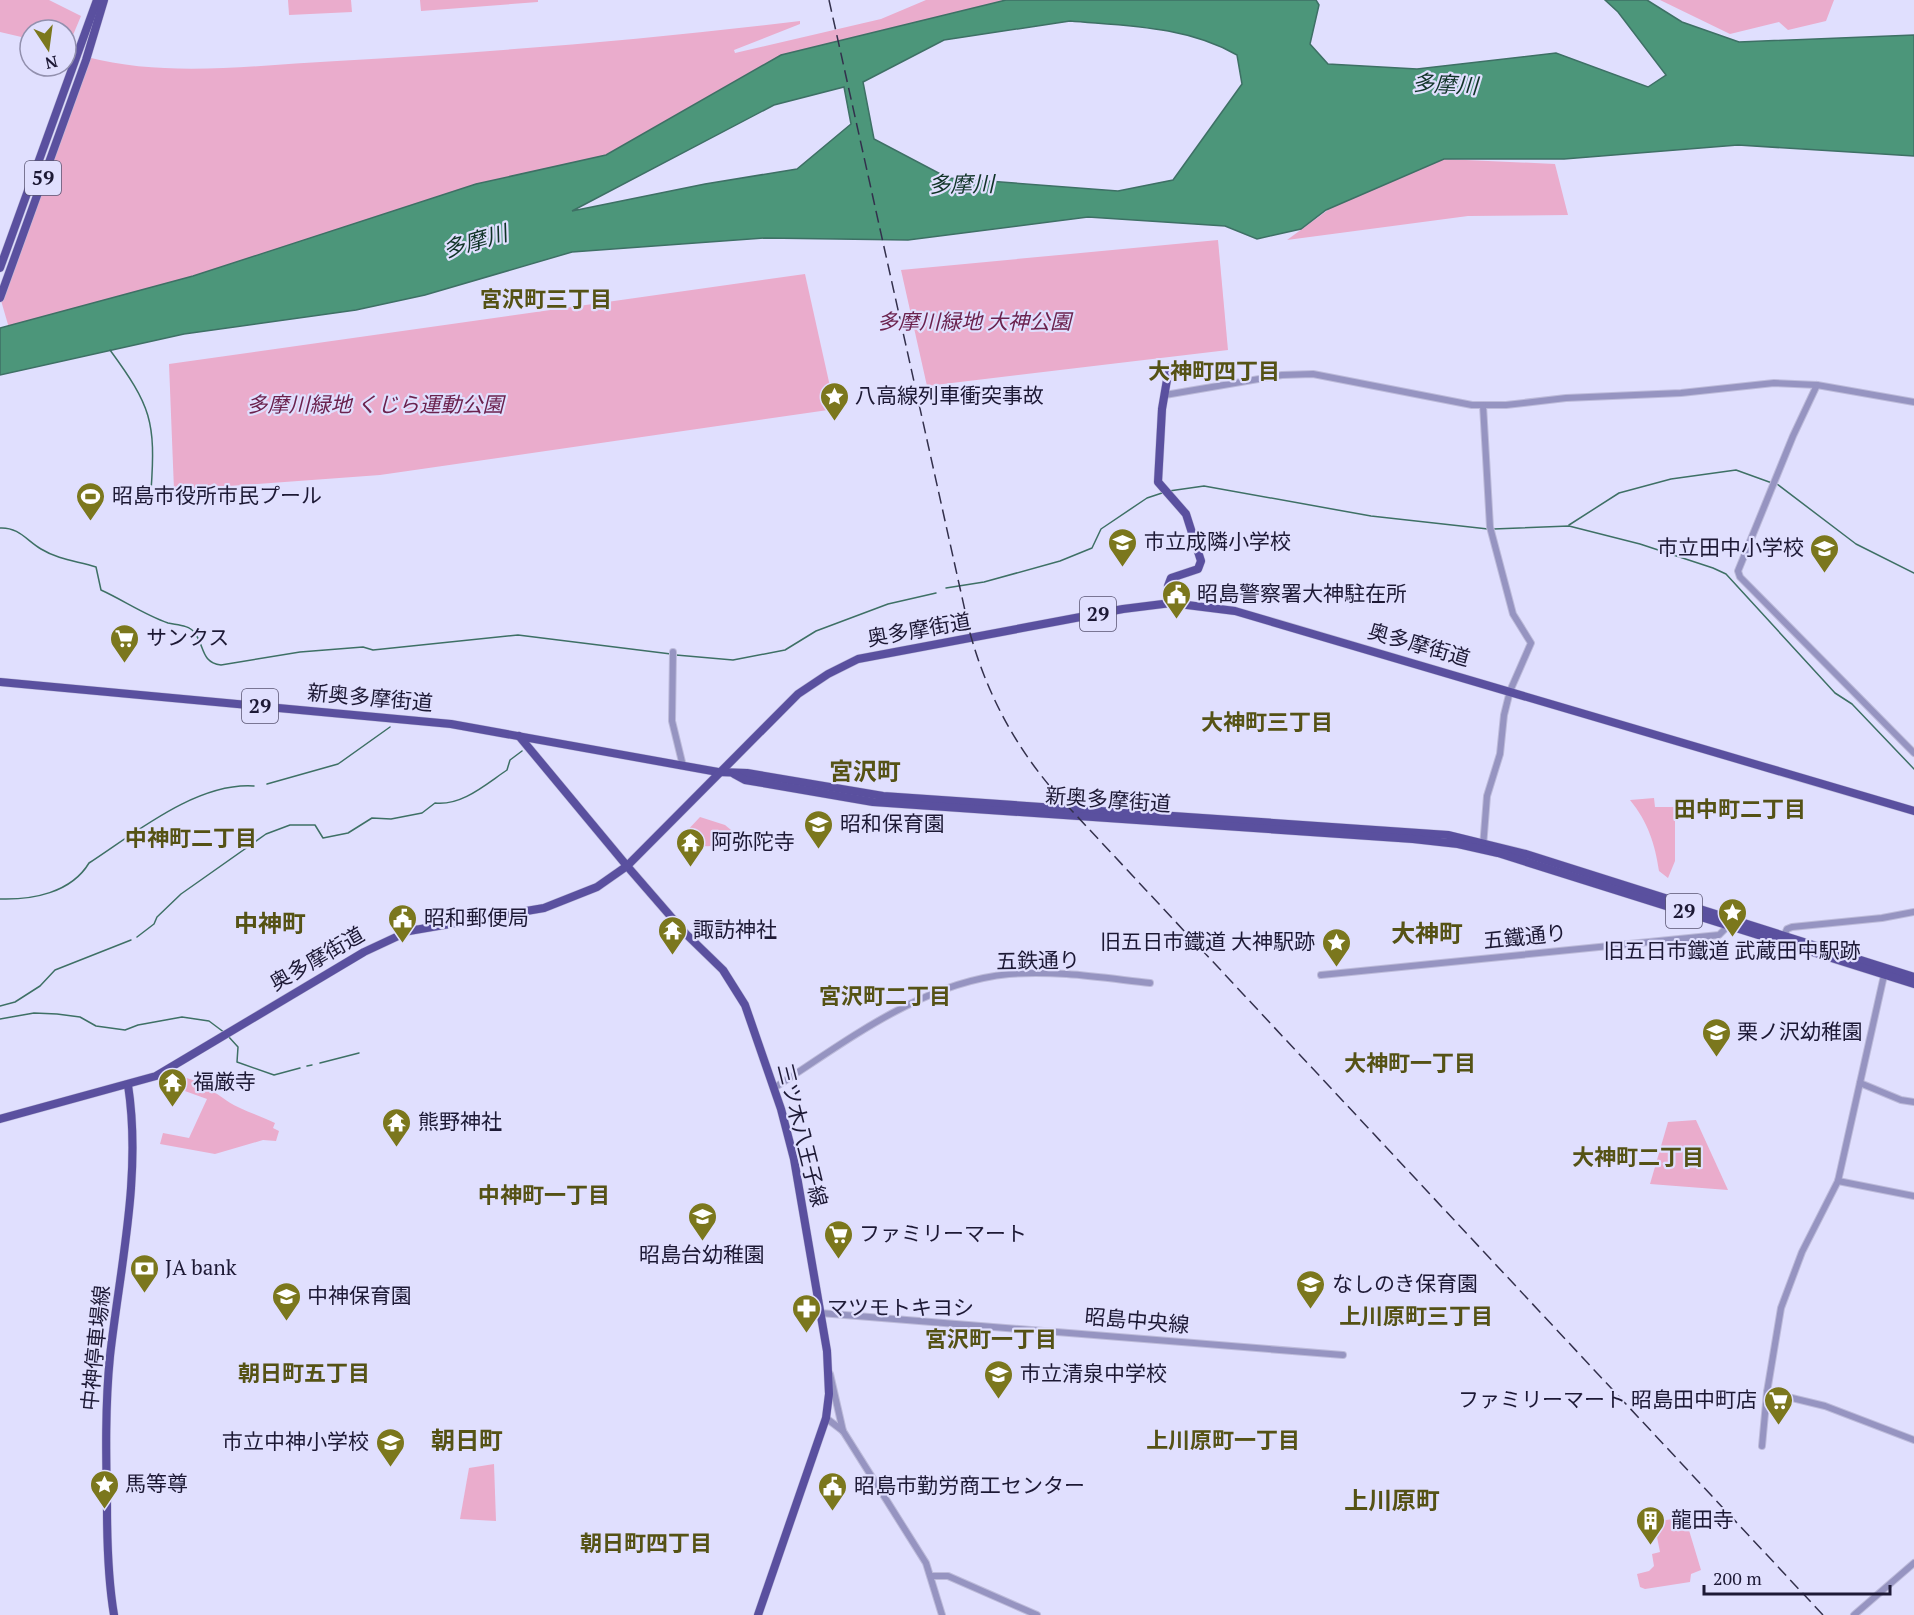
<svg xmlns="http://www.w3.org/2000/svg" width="1914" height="1615" font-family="'PT Serif','Noto Sans JP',serif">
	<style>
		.green { fill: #eaaccc }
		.water { fill: #4c967a; stroke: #3e7065; stroke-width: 1.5; fill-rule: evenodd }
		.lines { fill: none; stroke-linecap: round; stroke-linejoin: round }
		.stream { stroke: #3e7065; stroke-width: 1.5 }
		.minor-casing { stroke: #bdbbda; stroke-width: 8 }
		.major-casing { stroke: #bdbbda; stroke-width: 9 }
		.minor { stroke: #9694c1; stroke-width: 6 }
		.major { stroke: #5a509f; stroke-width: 8 }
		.rail { stroke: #33304c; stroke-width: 1.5; stroke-dasharray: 12 6; stroke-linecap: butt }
		.labels { text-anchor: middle; stroke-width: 4.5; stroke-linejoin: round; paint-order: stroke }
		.shield { fill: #e0dffe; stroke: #585471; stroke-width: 1.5 }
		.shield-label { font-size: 20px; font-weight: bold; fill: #1d1935 }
		.park-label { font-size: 21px; font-style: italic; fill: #6b224e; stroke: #e0dffe }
		.poi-label { font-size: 21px; fill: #1d1935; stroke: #e0dffe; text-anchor: start }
		.street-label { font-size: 21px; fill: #1d1935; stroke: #e0dffe }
		.water-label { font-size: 22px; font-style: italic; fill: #103327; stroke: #e0dffe }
		.neighbourhood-label { font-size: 22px; font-weight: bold; fill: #555215; stroke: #e0dffe }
		.quarter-label { font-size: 24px; font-weight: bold; fill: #555215; stroke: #e0dffe }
	</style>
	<rect width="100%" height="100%" fill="#e0dffe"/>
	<g class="green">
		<polygon points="0,0 49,0 81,16 68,47 66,30 30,30 30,39 0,32"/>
		<polygon points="288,0 351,0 352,12 289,15"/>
		<polygon points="420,0 538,0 538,2 421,11"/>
		<path d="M926,0H1006L781,55L606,155L476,184L193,276L9,328L0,297L87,57C167,78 255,65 337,61C491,52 646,40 800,21V24L734,50L735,53L881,19Z"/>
		<polygon points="1660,0 1834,0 1826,21 1788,30 1779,22 1730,34"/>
		<polygon points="1444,159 1555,164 1568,215 1468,216 1287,240 1332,207"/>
		<polygon points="1218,240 1228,350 927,386 901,270"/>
		<polygon points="805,274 835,409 380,475 174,490 169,364"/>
		<path d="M1654,798L1655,807H1675V861L1668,878L1659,871C1655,844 1648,822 1630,800Z"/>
		<path d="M700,817L725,825L731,830C716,850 705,850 685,838L684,834Z"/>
		<path d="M174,1077C194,1076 209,1088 223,1098C237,1109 259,1115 275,1123L273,1128L279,1131L276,1141L263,1140L215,1154L160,1144L163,1133L189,1138L207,1099L171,1086Z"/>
		<polygon points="1696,1120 1728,1190 1650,1184 1668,1122"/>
		<polygon points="494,1464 496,1521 460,1519 469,1468"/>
		<polygon points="1685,1517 1701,1570 1691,1574 1690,1582 1645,1589 1640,1587 1637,1574 1649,1571 1654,1566 1652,1554 1660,1552 1654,1522"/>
	</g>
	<path class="water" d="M1006,0H1316L1319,5L1310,44L1328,64L1417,69L1556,53L1648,87L1666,75L1618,12L1605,0H1647L1682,22L1739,42L1914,35V156L1738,145L1564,159H1444L1326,210L1301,229L1257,239L1225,226L1088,217L908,240L765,238L572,252L425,295L356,310L184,334L0,375V328L193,276L476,184L606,155L781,55ZM1070,21C1127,26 1186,26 1237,55L1242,84L1173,180L1118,191L948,178L874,139L863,82L944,40ZM844,87L851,124L797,169L705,184L572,211L774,105Z"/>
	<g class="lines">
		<g class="stream">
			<path d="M110,350C151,406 156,421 151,491"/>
			<polyline points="1777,484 1856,544 1914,573"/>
			<polyline points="1169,491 1204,486 1371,516 1488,529"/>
			<polyline points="1569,525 1619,493 1671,479 1736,470 1772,483"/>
			<path d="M0,528C19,527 27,541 41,549C59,560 77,561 96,567L101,590C123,600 145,615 168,623C176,625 189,625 194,632C205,645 200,662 221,665L300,652L363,647L373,650L518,635L671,654"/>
			<polyline points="1493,529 1569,526 1640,544 1713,568 1726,574 1835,693 1852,704 1914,769"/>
			<polyline points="946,588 984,582 1060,561 1092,548 1101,529 1147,498 1162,493"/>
			<polyline points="676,655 733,660 785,650 816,631 888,604 936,593"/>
			<polyline points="267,784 338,764 390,727"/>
			<path d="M0,899C32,900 71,893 89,863C135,833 197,782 254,786"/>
			<path d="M137,937L154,924L157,917L181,894L266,834L290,825H315L323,838L348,833L372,818L391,819L422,813L435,803C462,806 486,784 507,770L510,760L522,751"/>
			<polyline points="0,1006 15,1002 40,986 55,970 131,940"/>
			<polyline points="0,1019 34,1013 57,1014 80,1017 96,1026 125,1030 138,1025 182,1017 209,1021 225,1033"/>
			<polyline points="228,1036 238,1047 237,1062 274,1075 300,1068"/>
			<polyline points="320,1063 359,1053"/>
			<polyline points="307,1066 312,1065"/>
		</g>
		<defs>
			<g id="minor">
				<polyline points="1817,385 1793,436 1738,571 1740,577 1914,753"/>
				<polyline points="1165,395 1282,375 1313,374 1472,405 1506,405 1566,398 1681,393 1774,383 1817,385 1914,402"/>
				<polyline points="673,652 672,721 683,766"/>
				<polyline points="1483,847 1487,796 1500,754 1504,715 1510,691 1531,643 1513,614 1490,527 1483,405"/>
				<polyline points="1784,936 1787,929 1792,927 1882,918 1914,912"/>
				<polyline points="1321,975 1719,935 1729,925"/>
				<polyline points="1860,1083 1901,1100 1914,1102"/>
				<path d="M774,1088C847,1041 920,983 1009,974C1056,970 1104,978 1150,983"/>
				<polyline points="1838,1181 1914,1196"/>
				<polyline points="820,1313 1343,1355"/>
				<polyline points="830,1374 843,1431"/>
				<polyline points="1767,1392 1825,1406 1914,1440"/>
				<polyline points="826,1418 843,1431 926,1563 942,1615"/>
				<polyline points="1762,1446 1767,1392 1781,1308 1802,1252 1838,1181 1885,971"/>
				<polyline points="932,1576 948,1576 1037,1615"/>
				<polyline points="1854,1615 1914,1563"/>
			</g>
			<g id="major">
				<polyline points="0,268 97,0"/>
				<polyline points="0,298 86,60 104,0"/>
				<polyline points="1169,368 1162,409 1158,482 1186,514 1201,561 1198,569 1171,578 1168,586 1171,603"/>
				<polyline points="0,682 451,724 718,772 747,773 883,796 1448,835 1526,854 1914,977"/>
				<polyline points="519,736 627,866 686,934 723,970 745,1005 781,1109 794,1159 827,1351 829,1394 826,1418 758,1615"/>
				<polyline points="734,774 745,780 873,802 1413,839 1458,844 1498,853 1914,984"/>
				<polyline points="0,1119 156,1076 364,952 409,931 544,908 597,887 627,866 798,694 828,674 858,659 1123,609 1171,603 1235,611 1914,811"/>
				<path d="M114,1615C108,1579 107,1542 107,1506C106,1456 105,1406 110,1356C120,1267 142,1175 128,1085"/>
			</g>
		</defs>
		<use href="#minor" class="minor-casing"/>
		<use href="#major" class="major-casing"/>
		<use href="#minor" class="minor"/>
		<use href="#major" class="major"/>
		<path class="rail" d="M829,0L970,633C987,695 1017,750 1060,798L1823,1615"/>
	</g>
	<defs>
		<symbol id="sight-pin" viewBox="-11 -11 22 30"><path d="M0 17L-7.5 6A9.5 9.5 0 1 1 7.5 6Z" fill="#7b771d" stroke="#e0dffe"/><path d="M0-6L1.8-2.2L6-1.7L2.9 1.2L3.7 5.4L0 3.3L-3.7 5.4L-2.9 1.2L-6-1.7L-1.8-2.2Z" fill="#fff"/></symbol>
		<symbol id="stadium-pin" viewBox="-11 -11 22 30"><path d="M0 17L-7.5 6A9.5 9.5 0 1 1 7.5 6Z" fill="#7b771d" stroke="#e0dffe"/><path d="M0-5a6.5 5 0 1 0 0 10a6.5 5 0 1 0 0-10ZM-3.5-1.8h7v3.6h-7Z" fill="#fff"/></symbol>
		<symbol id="school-pin" viewBox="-11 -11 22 30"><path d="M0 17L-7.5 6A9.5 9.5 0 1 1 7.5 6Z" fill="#7b771d" stroke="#e0dffe"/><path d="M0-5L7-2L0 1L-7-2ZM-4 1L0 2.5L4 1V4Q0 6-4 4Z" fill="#fff"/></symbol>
		<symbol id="civic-pin" viewBox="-11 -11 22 30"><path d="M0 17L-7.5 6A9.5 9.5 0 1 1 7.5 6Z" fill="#7b771d" stroke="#e0dffe"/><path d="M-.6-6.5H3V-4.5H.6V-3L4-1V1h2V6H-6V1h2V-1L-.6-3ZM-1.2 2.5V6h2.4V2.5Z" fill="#fff"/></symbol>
		<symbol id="supermarket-pin" viewBox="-11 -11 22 30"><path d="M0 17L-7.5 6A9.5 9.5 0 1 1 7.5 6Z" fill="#7b771d" stroke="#e0dffe"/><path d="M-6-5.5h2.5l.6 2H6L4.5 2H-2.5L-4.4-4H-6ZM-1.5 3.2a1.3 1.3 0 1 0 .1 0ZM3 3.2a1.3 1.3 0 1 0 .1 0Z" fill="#fff"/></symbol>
		<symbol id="temple-pin" viewBox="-11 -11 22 30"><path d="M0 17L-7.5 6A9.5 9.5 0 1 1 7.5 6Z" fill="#7b771d" stroke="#e0dffe"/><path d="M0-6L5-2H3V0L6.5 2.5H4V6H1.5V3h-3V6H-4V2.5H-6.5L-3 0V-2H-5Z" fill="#fff"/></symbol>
		<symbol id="bank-pin" viewBox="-11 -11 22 30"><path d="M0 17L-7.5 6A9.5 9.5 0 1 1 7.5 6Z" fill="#7b771d" stroke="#e0dffe"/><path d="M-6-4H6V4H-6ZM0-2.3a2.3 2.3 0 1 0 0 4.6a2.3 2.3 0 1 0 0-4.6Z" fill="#fff"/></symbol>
		<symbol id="pharmacy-pin" viewBox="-11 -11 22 30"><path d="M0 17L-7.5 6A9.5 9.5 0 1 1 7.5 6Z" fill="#7b771d" stroke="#e0dffe"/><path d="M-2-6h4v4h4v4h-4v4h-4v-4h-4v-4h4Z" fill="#fff"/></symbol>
		<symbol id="building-pin" viewBox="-11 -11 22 30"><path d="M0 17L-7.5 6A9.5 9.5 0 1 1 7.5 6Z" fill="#7b771d" stroke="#e0dffe"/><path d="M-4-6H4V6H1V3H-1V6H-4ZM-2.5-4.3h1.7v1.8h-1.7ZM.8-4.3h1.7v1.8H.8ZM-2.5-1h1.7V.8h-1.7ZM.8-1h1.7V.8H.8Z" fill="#fff"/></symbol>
	</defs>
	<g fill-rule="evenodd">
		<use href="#sight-pin" x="818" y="380" width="33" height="45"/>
		<use href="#stadium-pin" x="74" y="480" width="33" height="45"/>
		<use href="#school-pin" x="1106" y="526" width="33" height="45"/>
		<use href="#school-pin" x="1808" y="532" width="33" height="45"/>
		<use href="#civic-pin" x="1160" y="578" width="33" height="45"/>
		<use href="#supermarket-pin" x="108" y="622" width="33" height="45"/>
		<use href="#school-pin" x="802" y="808" width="33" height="45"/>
		<use href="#temple-pin" x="674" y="826" width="33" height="45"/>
		<use href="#sight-pin" x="1716" y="896" width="33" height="45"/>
		<use href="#civic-pin" x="386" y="902" width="33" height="45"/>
		<use href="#temple-pin" x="656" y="914" width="33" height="45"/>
		<use href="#sight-pin" x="1320" y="926" width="33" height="45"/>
		<use href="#school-pin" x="1700" y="1016" width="33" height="45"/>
		<use href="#temple-pin" x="156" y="1066" width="33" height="45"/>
		<use href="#temple-pin" x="380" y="1106" width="33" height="45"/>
		<use href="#school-pin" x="686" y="1200" width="33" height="45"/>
		<use href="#supermarket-pin" x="822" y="1218" width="33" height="45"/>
		<use href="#bank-pin" x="128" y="1252" width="33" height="45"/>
		<use href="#school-pin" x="1294" y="1268" width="33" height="45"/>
		<use href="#school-pin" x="270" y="1280" width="33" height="45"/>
		<use href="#pharmacy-pin" x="790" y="1292" width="33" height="45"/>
		<use href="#school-pin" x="982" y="1358" width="33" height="45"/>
		<use href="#supermarket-pin" x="1762" y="1384" width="33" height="45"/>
		<use href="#school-pin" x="374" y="1426" width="33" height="45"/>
		<use href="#sight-pin" x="88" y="1468" width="33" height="45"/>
		<use href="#civic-pin" x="816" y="1470" width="33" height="45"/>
		<use href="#building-pin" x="1634" y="1504" width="33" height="45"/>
	</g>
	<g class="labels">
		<g class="shield">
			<rect x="25" y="161" width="36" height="34" rx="4.5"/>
			<rect x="1080" y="597" width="36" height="34" rx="4.5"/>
			<rect x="242" y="689" width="36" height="34" rx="4.5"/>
			<rect x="1666" y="894" width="36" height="34" rx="4.5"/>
		</g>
		<g class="shield-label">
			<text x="43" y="185">59</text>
			<text x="1098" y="621">29</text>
			<text x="260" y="713">29</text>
			<text x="1684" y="918">29</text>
		</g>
		<g class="park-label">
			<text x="974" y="329">多摩川緑地 大神公園</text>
			<text x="375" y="412">多摩川緑地 くじら運動公園</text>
		</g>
		<g class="poi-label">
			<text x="855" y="403">八高線列車衝突事故</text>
			<text x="112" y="503">昭島市役所市民プール</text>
			<text x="1144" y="549">市立成隣小学校</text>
			<text x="1804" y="555" text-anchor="end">市立田中小学校</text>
			<text x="1197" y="601">昭島警察署大神駐在所</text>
			<text x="146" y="645">サンクス</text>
			<text x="840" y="831">昭和保育園</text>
			<text x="711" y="849">阿弥陀寺</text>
			<text x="424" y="925">昭和郵便局</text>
			<text x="693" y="937">諏訪神社</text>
			<text x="1315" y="949" text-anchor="end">旧五日市鐵道 大神駅跡</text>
			<text x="1732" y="958" text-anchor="middle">旧五日市鐵道 武蔵田中駅跡</text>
			<text x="1737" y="1039">栗ノ沢幼稚園</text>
			<text x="193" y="1089">福厳寺</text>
			<text x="418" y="1129">熊野神社</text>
			<text x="859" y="1241">ファミリーマート</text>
			<text x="702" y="1262" text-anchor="middle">昭島台幼稚園</text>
			<text x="165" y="1275">JA bank</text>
			<text x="1332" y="1291">なしのき保育園</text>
			<text x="307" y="1303">中神保育園</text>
			<text x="827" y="1315">マツモトキヨシ</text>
			<text x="1020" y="1381">市立清泉中学校</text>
			<text x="1757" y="1407" text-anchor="end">ファミリーマート 昭島田中町店</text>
			<text x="369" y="1449" text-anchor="end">市立中神小学校</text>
			<text x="125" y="1491">馬等尊</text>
			<text x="854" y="1493">昭島市勤労商工センター</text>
			<text x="1671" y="1527">龍田寺</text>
		</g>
		<g class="street-label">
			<text transform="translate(919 630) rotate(-10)" y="7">奥多摩街道</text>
			<text transform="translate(1419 645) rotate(16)" y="7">奥多摩街道</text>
			<text transform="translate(370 698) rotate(5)" y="7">新奥多摩街道</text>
			<text transform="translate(1108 800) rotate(4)" y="7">新奥多摩街道</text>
			<text transform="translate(1525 937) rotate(-6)" y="7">五鐵通り</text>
			<text transform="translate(317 959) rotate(-30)" y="7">奥多摩街道</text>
			<text transform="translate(1038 961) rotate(-1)" y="7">五鉄通り</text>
			<text transform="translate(802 1135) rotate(76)" y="7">三ツ木八王子線</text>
			<text transform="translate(1137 1321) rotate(5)" y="7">昭島中央線</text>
			<text transform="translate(96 1348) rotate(-84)" y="7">中神停車場線</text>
		</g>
		<g class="water-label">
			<text transform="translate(1445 84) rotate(3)" y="8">多摩川</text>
			<text transform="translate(961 184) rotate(-1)" y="8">多摩川</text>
			<text transform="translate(475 241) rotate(-16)" y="8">多摩川</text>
		</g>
		<g class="neighbourhood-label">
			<text x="546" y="307">宮沢町三丁目</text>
			<text x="1214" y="379">大神町四丁目</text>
			<text x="1267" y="730">大神町三丁目</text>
			<text x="1740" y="817">田中町二丁目</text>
			<text x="191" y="846">中神町二丁目</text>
			<text x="885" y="1004">宮沢町二丁目</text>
			<text x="1410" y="1071">大神町一丁目</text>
			<text x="1638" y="1165">大神町二丁目</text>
			<text x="544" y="1203">中神町一丁目</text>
			<text x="1416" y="1324">上川原町三丁目</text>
			<text x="991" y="1347">宮沢町一丁目</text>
			<text x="304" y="1381">朝日町五丁目</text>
			<text x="1223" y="1448">上川原町一丁目</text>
			<text x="646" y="1551">朝日町四丁目</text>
		</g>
		<g class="quarter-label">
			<text x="865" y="780">宮沢町</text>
			<text x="270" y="932">中神町</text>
			<text x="1427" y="942">大神町</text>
			<text x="467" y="1449">朝日町</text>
			<text x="1392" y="1509">上川原町</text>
		</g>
	</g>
	<g transform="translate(48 48) rotate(167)"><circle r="28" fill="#e0dffe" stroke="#9290ae" stroke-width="1.5"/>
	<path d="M0-4.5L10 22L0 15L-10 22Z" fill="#7b771d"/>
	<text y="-9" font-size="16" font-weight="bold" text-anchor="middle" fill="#1d1935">N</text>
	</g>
	<path d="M1704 1585v9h186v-9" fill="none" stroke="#1d1935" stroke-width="3"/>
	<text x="1713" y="1585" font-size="18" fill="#1d1935" stroke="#e0dffe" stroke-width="4.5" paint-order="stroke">200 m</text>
</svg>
